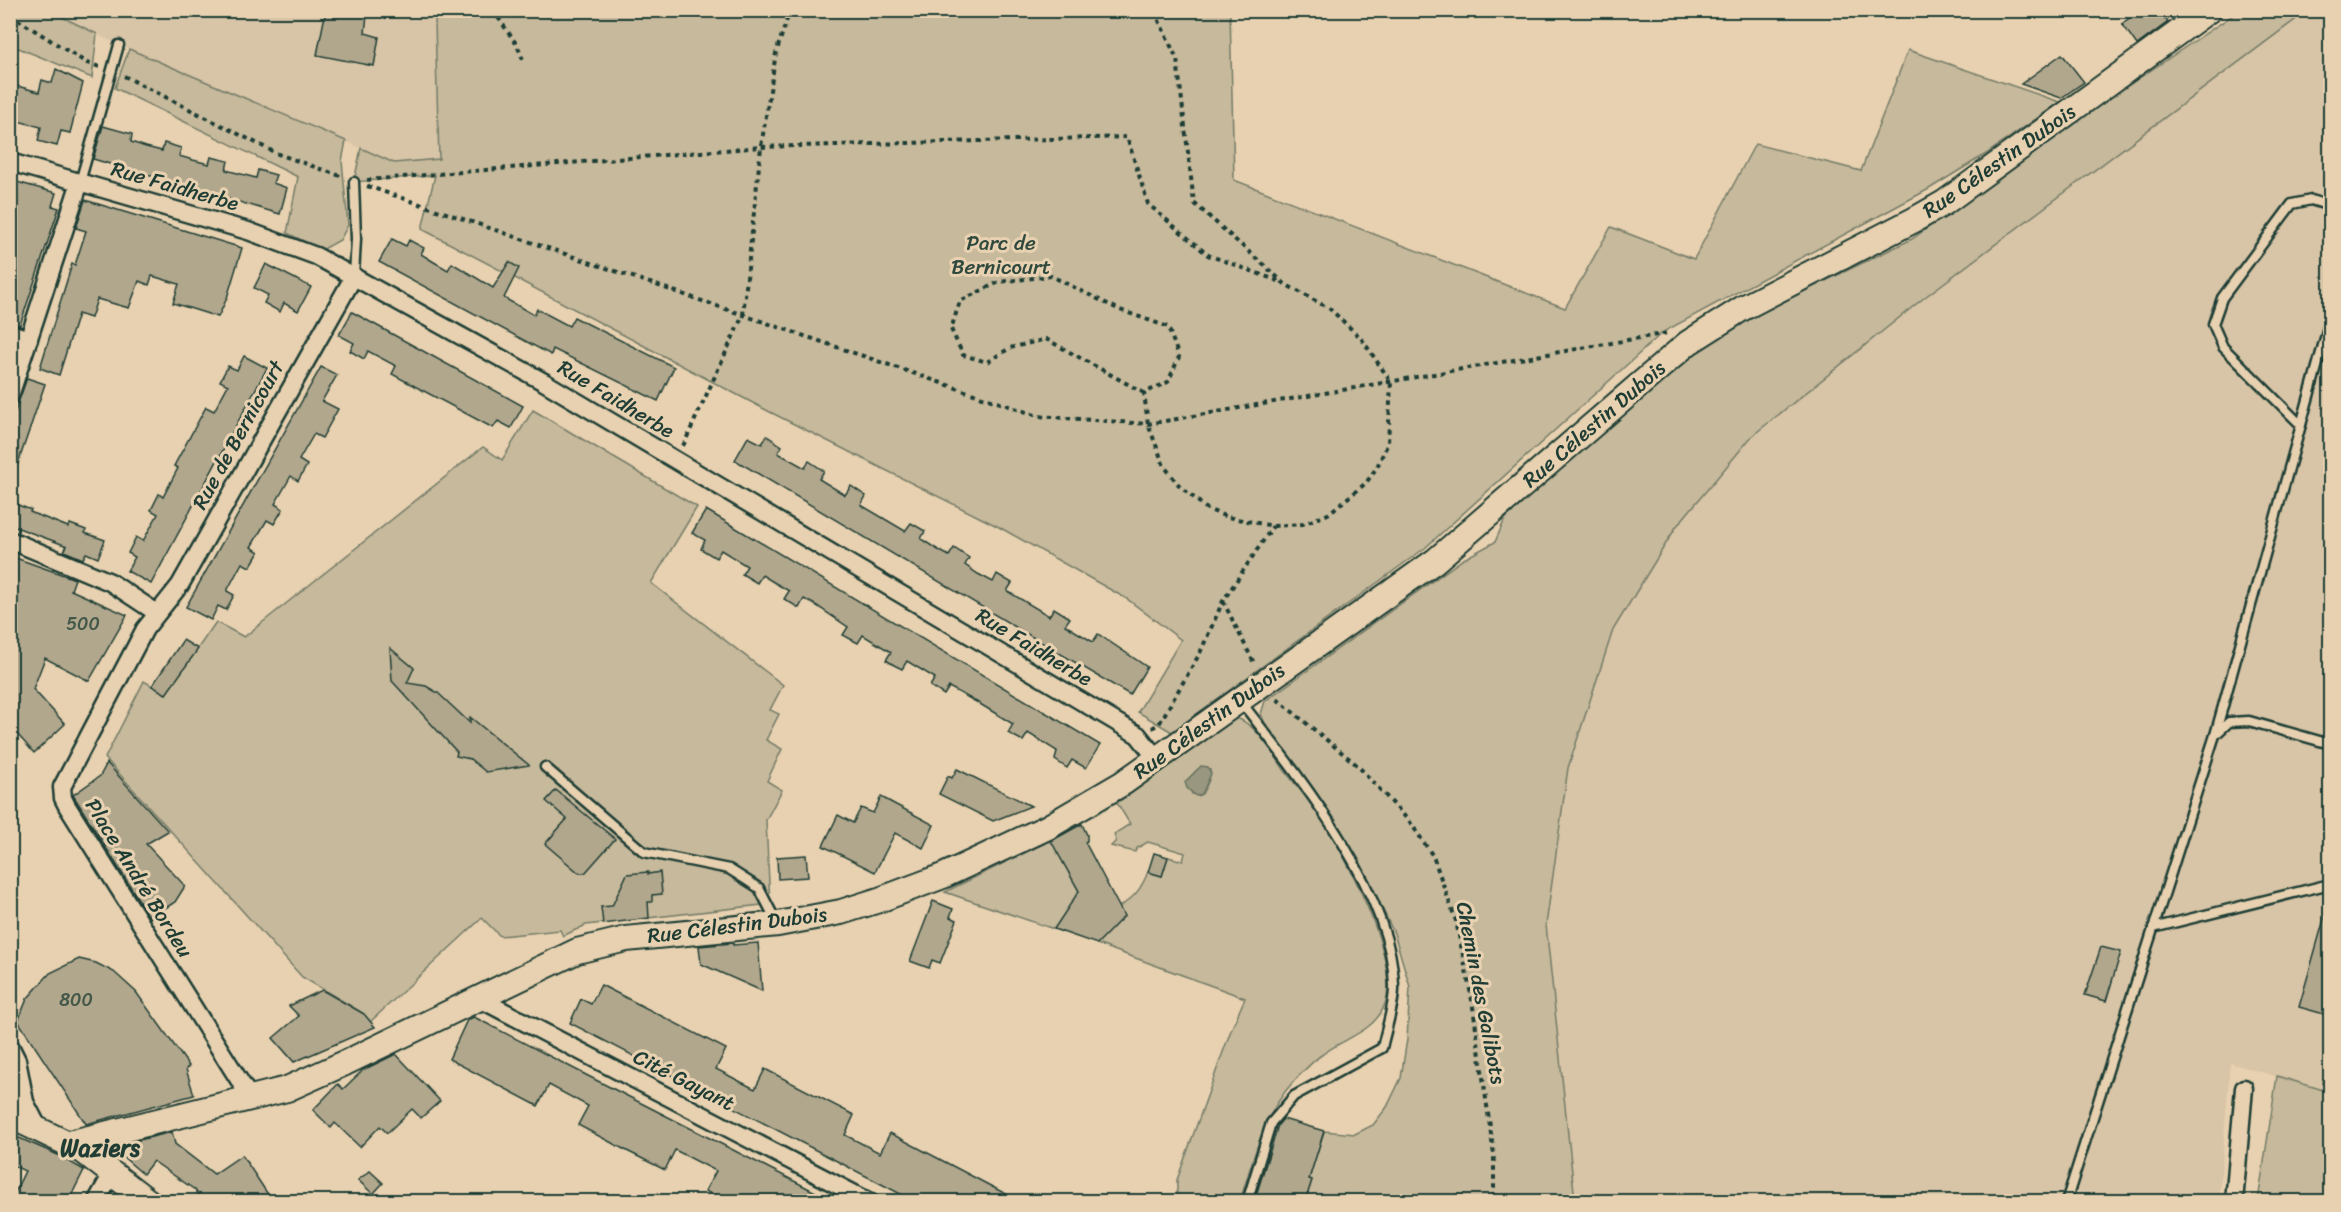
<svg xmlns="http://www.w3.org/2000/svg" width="2341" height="1212" font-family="Sriracha,sans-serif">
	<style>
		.built { fill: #d8c4a6 }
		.green { fill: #c7b99b; stroke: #737b68; stroke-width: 1.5; fill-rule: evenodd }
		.water { fill: #99977f; stroke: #687361; stroke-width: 1.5 }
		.building { fill: #b1a78d; stroke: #1f3d34; stroke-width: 1.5 }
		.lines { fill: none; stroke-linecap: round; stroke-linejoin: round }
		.lane-casing { stroke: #1f3d34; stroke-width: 13 }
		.street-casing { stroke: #1f3d34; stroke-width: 21 }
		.secondary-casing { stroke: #1f3d34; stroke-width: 28 }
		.path { stroke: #1f3d34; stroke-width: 4; stroke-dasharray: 4.5 4.5; stroke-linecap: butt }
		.lane { stroke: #e8d1b0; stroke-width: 8 }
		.street { stroke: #e8d1b0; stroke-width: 16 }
		.secondary { stroke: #e8d1b0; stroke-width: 24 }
		.labels { text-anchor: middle; stroke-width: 6; stroke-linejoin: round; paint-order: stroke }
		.number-label { font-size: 18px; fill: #44584a }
		.street-label { font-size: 21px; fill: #1f3d34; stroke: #e8d1b0 }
		.park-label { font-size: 21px; fill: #30493e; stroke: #e8d1b0 }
		.quarter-label { font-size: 24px; font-weight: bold; fill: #1f3d34; stroke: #e8d1b0 }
	</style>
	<rect width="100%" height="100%" fill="#e8d1b0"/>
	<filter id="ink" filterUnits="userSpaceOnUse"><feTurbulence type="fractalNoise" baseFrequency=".0167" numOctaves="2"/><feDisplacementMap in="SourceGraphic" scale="12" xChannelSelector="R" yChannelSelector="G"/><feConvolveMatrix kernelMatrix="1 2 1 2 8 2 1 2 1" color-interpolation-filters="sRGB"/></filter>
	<g filter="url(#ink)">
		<g class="built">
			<polygon points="50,11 438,11 435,22 439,159 394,163 308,124 119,45"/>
			<polygon points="2307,11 2330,11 2330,1092 2230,1063 2219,1201 1575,1202 1545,925 1568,768 1613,630 1676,527 1752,437 1925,297"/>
		</g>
		<g class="green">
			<polygon points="10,11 50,11 97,34 92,78 11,45"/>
			<polygon points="438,11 1230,11 1234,180 1565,308 1611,227 1694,259 1755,144 1861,171 1908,50 2060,102 1986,154 1929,189 1663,332 1425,548 1172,732 1138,712 1181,640 1127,599 999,527 770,412 422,229 435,175 354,182 361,148 394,163 439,159 435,22"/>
			<polygon points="2239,11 2307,11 1925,297 1752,436 1676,527 1613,630 1568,768 1546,925 1575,1201 1305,1201 1312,1180 1309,1179 1324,1131 1355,1134 1373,1125 1387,1107 1401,1078 1407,1039 1410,987 1394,933 1370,883 1335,819 1268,730 1261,714 1265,701 1462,560 1495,542 1505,519 1644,394 1694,353 1743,321 1912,239 2089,112"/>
			<polygon points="129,49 346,141 342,161 348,225 340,240 322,250 287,233 298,177 115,88"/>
			<polygon points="533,410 697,507 651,583 783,685 770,710 779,714 766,740 782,749 767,781 782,790 766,820 770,904 586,925 563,936 560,930 500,936 482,918 370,1022 363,1013 302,977 105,758 144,681 166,694 216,622 244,637 483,447 502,460"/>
			<path d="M1237,718C1259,727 1272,752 1285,771C1299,789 1314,807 1326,826C1349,863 1400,960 1385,1004C1375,1032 1344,1038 1323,1054C1312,1061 1302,1073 1293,1082C1263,1115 1253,1160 1240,1201H1177V1180L1231,1030L1245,998L1097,944L1069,907L1054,929L945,892L1051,840L1081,895L1114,923L1124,917L1119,907C1135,897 1141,889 1148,872L1162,876L1168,857L1183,861L1185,853L1148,842L1137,848L1135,852L1111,846L1116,841L1114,834L1130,824L1117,803ZM1197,770H1210C1211,778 1205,792 1198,796L1192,794L1186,782Z"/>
			<polygon points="2277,1076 2330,1092 2330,1201 2258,1201"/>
		</g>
		<polygon class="water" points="1201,766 1208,767 1211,774 1202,794 1196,796 1187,788 1185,782"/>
		<g class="building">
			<polygon points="326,10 345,10 367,15 365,33 379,37 374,66 317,55"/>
			<polygon points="2139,10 2159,10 2168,22 2137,45 2122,24"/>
			<polygon points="2062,54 2084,82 2061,98 2021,84"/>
			<polygon points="56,69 83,83 70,133 61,131 57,146 38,141 41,127 10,119 10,84 39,92 42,80 52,83"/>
			<polygon points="103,126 132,134 131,142 146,147 162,151 164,143 181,148 179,156 193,160 209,164 211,157 228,161 226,170 256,178 258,170 276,175 273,183 287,188 280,214 93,159"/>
			<polygon points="10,180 56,193 52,206 59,208 20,325 10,323"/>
			<polygon points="85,200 242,248 227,298 218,317 173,303 179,284 152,276 149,285 139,281 129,308 97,299 91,318 78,314 59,375 40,368 72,264 75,265 86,231 76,228"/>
			<polygon points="392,239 406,246 409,240 424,248 421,254 434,262 448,270 452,263 493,288 509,262 519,268 504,298 534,315 537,309 569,326 574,317 674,367 658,401 553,349 551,355 379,262"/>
			<polygon points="266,264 311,287 298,311 284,303 280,312 264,303 268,295 254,288"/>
			<polygon points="352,312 523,406 511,428 498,421 493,428 392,374 396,366 368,351 364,359 350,351 354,343 339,335"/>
			<polygon points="244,356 267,368 151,584 127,571 135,557 128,553 136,537 143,541 158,514 151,510 159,494 163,497 178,468 174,466 206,407 214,411 228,385 220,381 228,366 237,370"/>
			<polygon points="321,367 337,375 322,401 338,409 322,438 314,434 299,460 307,465 298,481 291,476 275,504 283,509 274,524 267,520 251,547 259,552 250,567 242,563 235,576 227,591 234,595 226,610 218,606 211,620 186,607"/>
			<polygon points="27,378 45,384 13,478 10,478 10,425"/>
			<polygon points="767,436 782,446 778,453 805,468 809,461 824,471 819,479 845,495 851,486 866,496 861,505 905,531 911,523 925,531 921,539 935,548 949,556 954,548 969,558 965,565 978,574 993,582 997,574 1012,583 1007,591 1049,616 1054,608 1070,618 1065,625 1093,642 1098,634 1147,667 1130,695 735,460 748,437 762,444"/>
			<polygon points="10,502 31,510 30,512 68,527 70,524 86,530 85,533 105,540 98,558 86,553 83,559 64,551 67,546 10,525"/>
			<polygon points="706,510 1100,745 1086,768 1072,760 1067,768 1055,760 1057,751 1028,733 1023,741 1008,733 1013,724 980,704 949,687 944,695 930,686 935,678 907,661 902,669 894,665 886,660 891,652 863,635 858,643 843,635 848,627 817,606 804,599 799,608 784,599 789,591 775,583 762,575 757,583 742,574 747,566 721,550 716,558 701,549 705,540 692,533"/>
			<polygon points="10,556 75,579 71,590 127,615 89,681 45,658 33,689 65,724 34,753 10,726"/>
			<polygon points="183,640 198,649 166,694 152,686"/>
			<polygon points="390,648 414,668 407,683 426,686 438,693 470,723 470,717 529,765 486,772 470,759 456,756 457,752 392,681"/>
			<polygon points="107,763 168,831 146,844 185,886 175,902 150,918 73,795 100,776"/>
			<polygon points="957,769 1031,806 993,821 939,794 948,776 952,778"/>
			<polygon points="556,790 615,839 585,873 579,873 545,844 567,819 546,801"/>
			<polygon points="881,797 934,825 923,848 895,833 875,872 823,846 838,815 853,823 861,808 873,813"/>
			<polygon points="1082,824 1087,835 1087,841 1085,842 1124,916 1097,944 1054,929 1079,891 1051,841"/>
			<polygon points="1154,853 1168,857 1162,876 1148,872"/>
			<polygon points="806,855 808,877 778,879 777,857"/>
			<polygon points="648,872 648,874 660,872 662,894 652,895 652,902 648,902 649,918 603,924 601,907 612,906 627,874"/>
			<polygon points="933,901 953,909 950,917 957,920 940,963 932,960 929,968 910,961"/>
			<polygon points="2326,912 2331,913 2331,1016 2299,1007"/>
			<polygon points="733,943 733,945 758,943 762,991 701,964 699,946"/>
			<polygon points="2101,947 2121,952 2106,1001 2085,995"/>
			<polygon points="79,959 96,963 114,972 136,992 189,1066 186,1069 194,1095 86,1124 18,1021 27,999 50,973"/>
			<polygon points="601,985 726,1049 716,1069 743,1083 755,1089 765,1069 854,1115 845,1135 880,1153 890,1133 1021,1202 916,1202 570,1023 581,999 591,1004"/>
			<polygon points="322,990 364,1014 375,1027 294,1062 273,1038 299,1016 289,1006"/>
			<polygon points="474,1017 588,1076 835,1202 728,1202 705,1191 716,1171 675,1150 665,1170 629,1152 578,1125 588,1106 549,1085 538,1106 449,1059 467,1020"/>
			<polygon points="396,1054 440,1101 421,1118 412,1109 387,1133 380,1126 360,1147 335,1123 331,1128 313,1110 338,1084 343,1089 363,1070"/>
			<polygon points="1283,1119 1324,1131 1309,1179 1312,1180 1305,1202 1254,1202 1278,1125"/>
			<polygon points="172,1132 175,1144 214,1174 242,1155 273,1202 203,1202 195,1190 153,1161 143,1174 115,1150 115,1146"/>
			<polygon points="10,1134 58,1155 84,1170 68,1202 10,1202 25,1171 10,1164"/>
			<polygon points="370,1171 383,1183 373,1194 358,1180"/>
		</g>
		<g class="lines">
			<defs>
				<g id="lane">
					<polyline points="80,182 119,45"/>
					<polyline points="354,276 356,239 354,182"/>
					<polyline points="2301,425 2330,320"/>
					<path d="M1242,703C1298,775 1392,891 1394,985C1395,1003 1386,1029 1382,1048L1294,1096L1271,1123L1247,1202"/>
					<polyline points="2215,735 2301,425 2223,347 2213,324 2222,298 2292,204 2311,200 2330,206"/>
					<polyline points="545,767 644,852 729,869 759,888 776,921"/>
					<polyline points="2153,928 2330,884"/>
					<polyline points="2066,1202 2215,735 2229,722 2249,721 2330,744"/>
				</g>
				<g id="street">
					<polyline points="10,162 248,231 316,256 544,382 1138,735 1157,759"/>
					<polyline points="10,333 29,339"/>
					<polyline points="10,396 80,182"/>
					<polyline points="10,540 110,582 157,613"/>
					<polyline points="478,998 870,1202"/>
					<polyline points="10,1046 17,1060 25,1102 39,1129"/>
					<polyline points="251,1099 67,806 63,798 62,787 145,629 180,585 354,276"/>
					<polyline points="96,1202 113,1172"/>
					<polyline points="2234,1202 2244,1088"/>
				</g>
				<g id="secondary">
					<polyline points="10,1116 83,1151 149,1202"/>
					<polyline points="69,1143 287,1089 345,1063 577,951 626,939 778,924 841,912 879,900 943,876 1048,827 1123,783 1435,561 1688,343 1743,308 1914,220 1944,203 2209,10"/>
				</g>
			</defs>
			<use href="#lane" class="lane-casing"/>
			<use href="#street" class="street-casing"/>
			<use href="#secondary" class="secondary-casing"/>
			<g class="path">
				<polyline points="493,10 517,45 524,62"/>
				<polyline points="10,15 87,63 100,67"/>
				<polyline points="124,76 278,154 343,177"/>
				<polyline points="367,180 761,147 1127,137 1148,204 1208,255 1281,282"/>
				<polyline points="367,186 1038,416 1148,424 1668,333"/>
				<polyline points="1144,393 1046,339 1010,348 987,362 963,355 951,329 960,301 999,282 1051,276 1120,310 1168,327 1179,357 1168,382 1144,393 1148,424 1164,466 1179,485 1207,509 1227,517 1273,526 1303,524 1328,514 1366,483 1377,467 1388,443 1391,382 1361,338 1330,309 1285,284 1194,203 1177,59 1154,10"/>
				<polyline points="683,446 743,315 761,147 776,53 790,10"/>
				<polyline points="1223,601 1255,665"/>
				<polyline points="1277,699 1357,765 1410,822 1433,856 1456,921 1472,1000 1494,1155 1494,1202"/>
				<polyline points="1152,728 1159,724 1200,653 1223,601 1273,526"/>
			</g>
			<use href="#lane" class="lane"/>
			<use href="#street" class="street"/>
			<use href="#secondary" class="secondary"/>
		</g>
	</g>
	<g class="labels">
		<g class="number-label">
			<text x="83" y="630">500</text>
			<text x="76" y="1006">800</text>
		</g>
		<g class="street-label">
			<text transform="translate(1999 161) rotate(-35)" y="7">Rue Célestin Dubois</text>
			<text transform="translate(175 186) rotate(16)" y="7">Rue Faidherbe</text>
			<text transform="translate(616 399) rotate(31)" y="7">Rue Faidherbe</text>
			<text transform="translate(1594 424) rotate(-41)" y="7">Rue Célestin Dubois</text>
			<text transform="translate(238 435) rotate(-61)" y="7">Rue de Bernicourt</text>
			<text transform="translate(1034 647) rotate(31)" y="7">Rue Faidherbe</text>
			<text transform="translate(1209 721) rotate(-36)" y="7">Rue Célestin Dubois</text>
			<text transform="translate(139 878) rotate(58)" y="7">Place André Bordeu</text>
			<text transform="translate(737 925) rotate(-7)" y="7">Rue Célestin Dubois</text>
			<text transform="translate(1481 993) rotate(79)" y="7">Chemin des Galibots</text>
			<text transform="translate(684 1080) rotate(27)" y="7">Cité Gayant</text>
		</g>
		<g class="park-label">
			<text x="1001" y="250">Parc de<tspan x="1001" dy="24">Bernicourt</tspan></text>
		</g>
		<g class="quarter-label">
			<text x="100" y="1156">Waziers</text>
		</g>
	</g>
	<rect width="2341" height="1212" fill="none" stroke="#e8d1b0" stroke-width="36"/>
	<rect x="18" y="18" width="2305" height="1176" fill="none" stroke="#1f3d34" stroke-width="2" filter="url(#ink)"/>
</svg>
